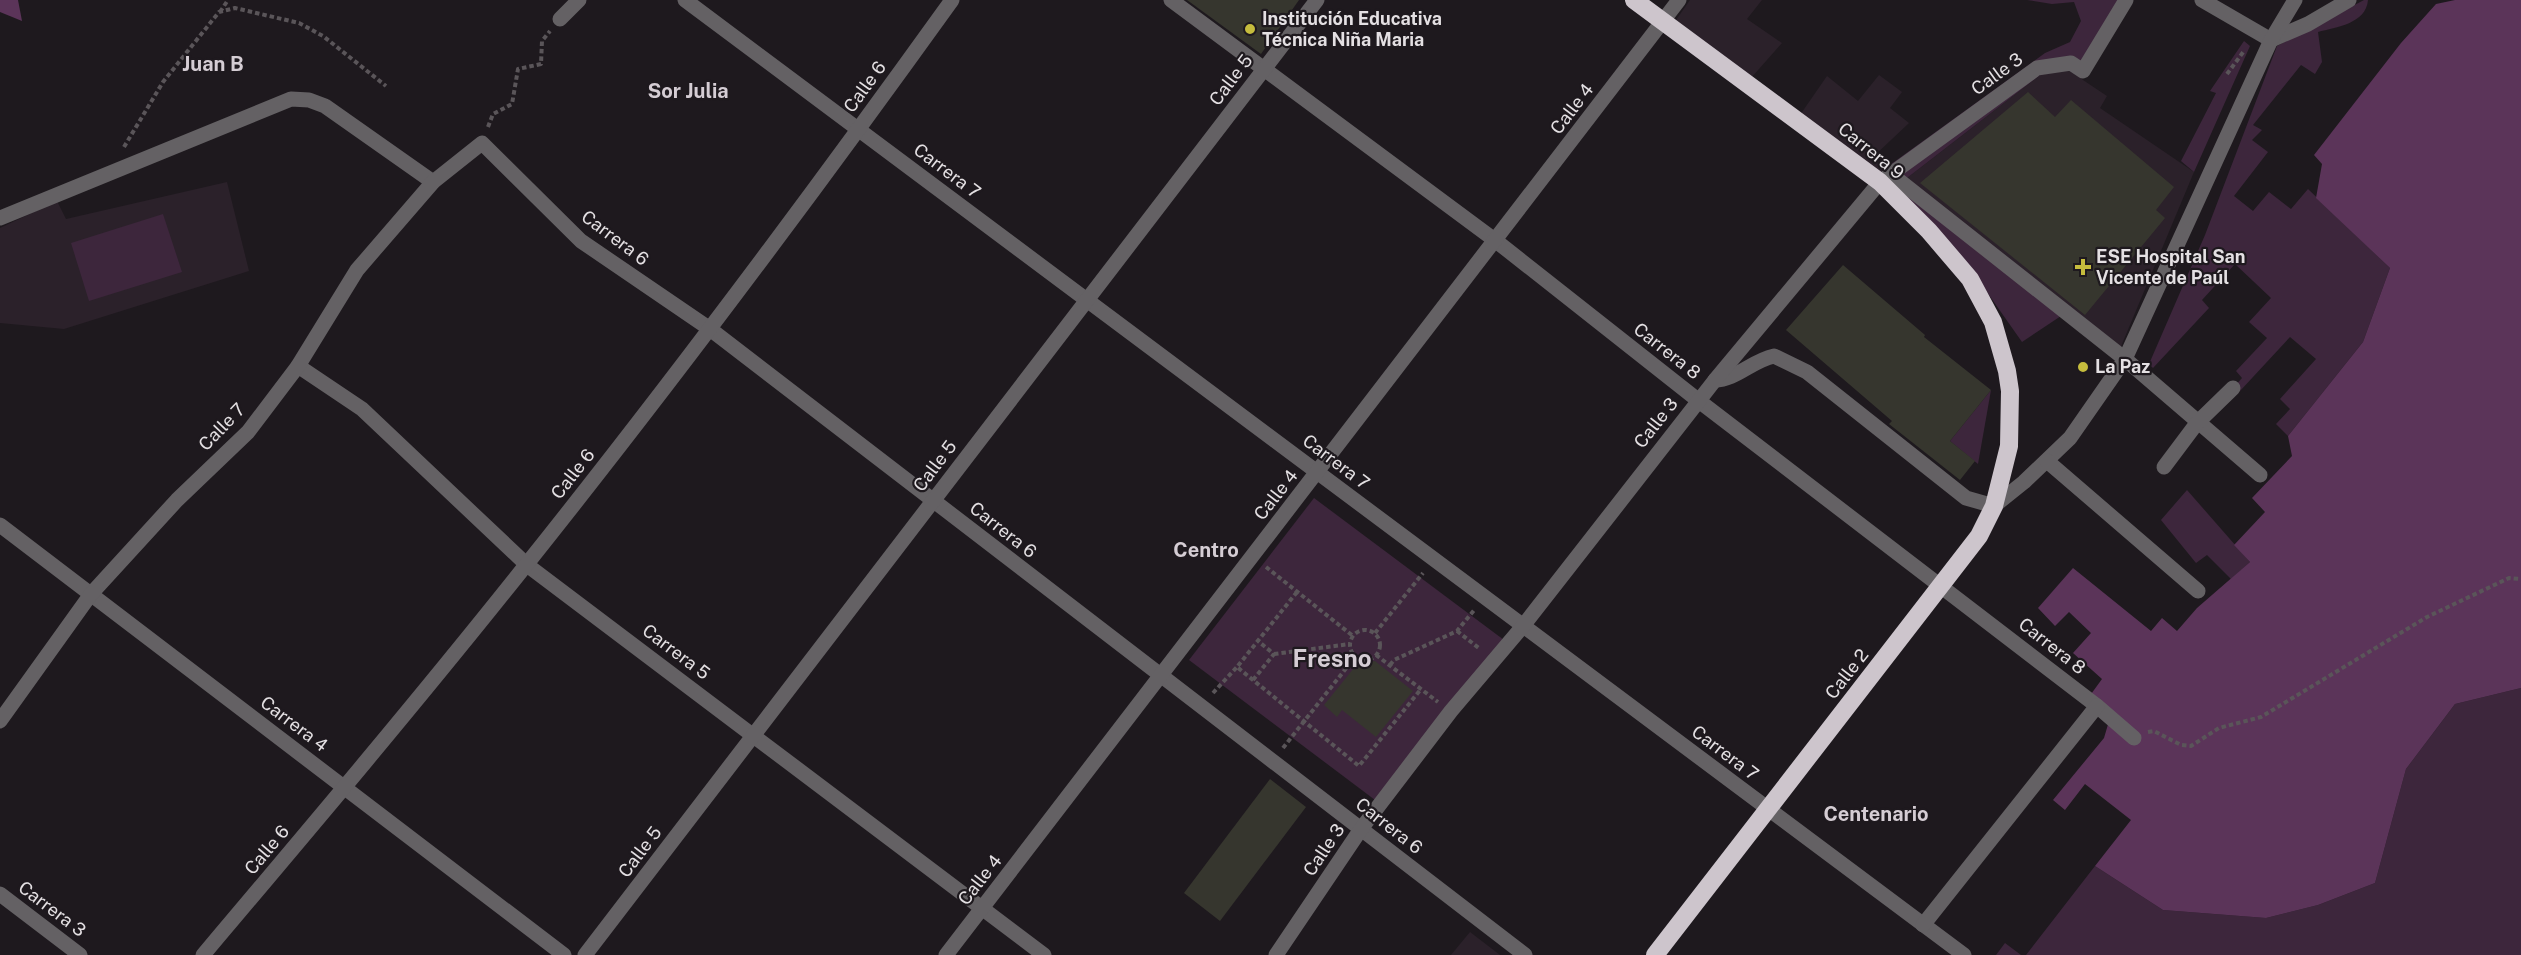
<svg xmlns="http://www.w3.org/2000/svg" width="2521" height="955" font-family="'Public Sans',sans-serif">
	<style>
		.built { fill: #2b212a }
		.green { fill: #3d263c }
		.forest { fill: #5b3459 }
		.building { fill: #36362e }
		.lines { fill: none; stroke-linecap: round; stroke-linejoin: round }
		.path { stroke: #5a5559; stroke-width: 4; stroke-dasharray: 4.5 3; stroke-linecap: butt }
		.minor { stroke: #646164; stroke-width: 15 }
		.highway { stroke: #cdc5cc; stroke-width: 18 }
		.poi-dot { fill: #c5bc3d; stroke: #1e191e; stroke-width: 2 }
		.labels { text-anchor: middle; stroke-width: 4.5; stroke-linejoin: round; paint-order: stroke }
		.poi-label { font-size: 18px; font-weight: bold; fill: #e4e0e3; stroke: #1e191e; text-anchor: start }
		.street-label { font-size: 18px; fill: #e4e0e3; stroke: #1e191e }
		.neighbourhood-label { font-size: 20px; font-weight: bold; fill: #d5cdd4; stroke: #1e191e }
		.district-label { font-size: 24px; font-weight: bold; fill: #d5cdd4; stroke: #1e191e }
	</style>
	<rect width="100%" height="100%" fill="#1e191e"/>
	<g class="built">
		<polygon points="1690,0 1762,0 1747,19 1782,43 1751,78 1676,20"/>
		<polygon points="2070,68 2083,80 2107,96 2100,108 2194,172 2117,356 1907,178 2040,75"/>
		<polygon points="1879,75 1902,92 1890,108 1909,123 1874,156 1887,167 1870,179 1800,115 1827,76 1858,101"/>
		<polygon points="227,182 249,271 64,329 0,323 0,228 57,201 66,219"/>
		<polygon points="1470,932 1500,955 1451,955"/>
	</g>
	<g class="green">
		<polygon points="2027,0 2125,0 2080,78 2070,68 2040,75 1907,178 1887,167 2045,53 2070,42 2081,21 2074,2 2052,4"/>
		<path d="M2364,0H2368C2366,24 2336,27 2318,32L2322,62L2315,74L2301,65L2253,125L2262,130L2252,140L2268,152L2234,196L2253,211L2269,192L2291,209L2308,189L2390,268L2363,342L2288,436L2276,424L2290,409L2280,399L2316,359L2290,337L2240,391L2235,386L2242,378L2236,371L2267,338L2249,322L2271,298L2235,264L2202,300L2209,308L2153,368L2149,364L2205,235L2277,46Z"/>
		<polygon points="2244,41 2250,46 2194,172 2181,161 2216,93 2210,91"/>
		<polygon points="1893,180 2061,316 2022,342 1963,258 1888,185"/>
		<polygon points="163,214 182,272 89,301 71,243"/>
		<polygon points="1991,390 1978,464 1950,441"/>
		<polygon points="2187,490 2250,562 2231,579 2207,555 2196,563 2161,520"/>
		<polygon points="1314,498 1504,640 1375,800 1189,660"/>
		<polygon points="2521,688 2521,955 2026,955 2095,866 2163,910 2266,918 2318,905 2375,883 2406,769 2455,704"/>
		<polygon points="2005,943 2021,955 1996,955"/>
	</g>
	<g class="forest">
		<polygon points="0,0 18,0 22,21 0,12"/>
		<polygon points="2455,0 2521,0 2521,688 2455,704 2406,769 2375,883 2318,905 2266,918 2163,910 2095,866 2131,820 2085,784 2065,810 2053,800 2104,738 2109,721 2086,701 2102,679 2073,653 2091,633 2069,612 2055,626 2038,608 2073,568 2151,631 2162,618 2177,631 2197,608 2250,562 2234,545 2265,512 2252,498 2292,456 2288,436 2363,342 2390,268 2316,198 2322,164 2314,155 2401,43 2436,4"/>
	</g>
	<g class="building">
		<polygon points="1187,0 1299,0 1261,54"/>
		<polygon points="2028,92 2055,117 2071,100 2174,187 2156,210 2165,218 2085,315 1920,183"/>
		<polygon points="1843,265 1925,335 1924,337 1991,390 1950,441 1975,461 1960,480 1889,424 1892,421 1786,330"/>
		<polygon points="1375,661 1413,691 1376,737 1342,710 1337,717 1324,705 1358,663"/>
		<polygon points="1270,779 1306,807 1220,921 1184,893"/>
	</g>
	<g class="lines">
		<g class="path">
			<polyline points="220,12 228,0"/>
			<polyline points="2227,74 2244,51"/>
			<polyline points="488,127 493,114 512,104 518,69 541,64 542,41 550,31"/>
			<polyline points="124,147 163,82 219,12 235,8 299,23 323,36 386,86"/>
			<polyline points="1266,567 1353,636"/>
			<polyline points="1297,592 1237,667 1359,766 1421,689"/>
			<circle cx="1365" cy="645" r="15"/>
			<polyline points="1457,631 1480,649"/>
			<polyline points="1375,633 1423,573"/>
			<polyline points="1274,654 1350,644"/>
			<polyline points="1376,655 1438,702"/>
			<polyline points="1390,665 1394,660 1457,631 1475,609"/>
			<polyline points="1253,680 1274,654 1258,641"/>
			<polyline points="1213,693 1237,667"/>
			<polyline points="2148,732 2154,731 2181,745 2191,746 2219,728 2261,717 2427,617 2509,578 2521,579"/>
			<polyline points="1283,748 1355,657"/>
		</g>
		<g class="minor">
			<polyline points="685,0 1964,955"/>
			<polyline points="1171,0 1496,241 1699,401 2097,706 2134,738"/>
			<polyline points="2202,0 2271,40 2308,24 2349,0"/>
			<polyline points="560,19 579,0"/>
			<polyline points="1892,175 2125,359 2260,475"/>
			<polyline points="0,218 291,99 309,100 325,106 433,182"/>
			<polyline points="298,366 362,409 527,565 1044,955"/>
			<path d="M1715,380C1736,380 1751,361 1774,356L1807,372L1966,498L1994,506L2024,482L2070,438L2125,359L2271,40L2295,0"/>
			<polyline points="2047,461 2198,591"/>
			<polyline points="2164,467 2197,423 2233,388"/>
			<polyline points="0,525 564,955"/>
			<polyline points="0,721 91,594 177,500 248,432 298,366 357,270 433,182 482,143 581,241 710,329 1525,955"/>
			<polyline points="0,894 80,955"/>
			<polyline points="1923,925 2097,706"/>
			<path d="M203,955C312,826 421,697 526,565C673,381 814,192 952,0"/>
			<polyline points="585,955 1317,0"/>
			<polyline points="946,955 1679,0"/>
			<polyline points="1276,955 1361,829 1451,711 1523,626 1715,380 1880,182 2037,68 2071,63 2083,71 2126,0"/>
		</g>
		<polyline class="highway" points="1634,0 1880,182 1929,231 1970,279 1993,322 2007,371 2010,391 2009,446 1994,506 1979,536 1655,955"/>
	</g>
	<g class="poi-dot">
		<circle cx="1250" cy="29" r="6"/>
		<path d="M2080 258h6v6h6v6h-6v6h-6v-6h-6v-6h6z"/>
		<circle cx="2083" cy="367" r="6"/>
	</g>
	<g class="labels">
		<g class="poi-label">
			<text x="1262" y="25">Institución Educativa<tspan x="1262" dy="21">Técnica Niña Maria</tspan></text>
			<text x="2096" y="263">ESE Hospital San<tspan x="2096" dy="21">Vicente de Paúl</tspan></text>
			<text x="2095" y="373">La Paz</text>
		</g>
		<g class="street-label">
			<text transform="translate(1997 74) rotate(-36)" y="6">Calle 3</text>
			<text transform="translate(1231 80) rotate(-53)" y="6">Calle 5</text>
			<text transform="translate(865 87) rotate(-54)" y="6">Calle 6</text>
			<text transform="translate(1572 109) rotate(-53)" y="6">Calle 4</text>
			<text transform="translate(1871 151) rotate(39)" y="6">Carrera 9</text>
			<text transform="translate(947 171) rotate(37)" y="6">Carrera 7</text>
			<text transform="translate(615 238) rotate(37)" y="6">Carrera 6</text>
			<text transform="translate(1667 351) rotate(38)" y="6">Carrera 8</text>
			<text transform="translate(1656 423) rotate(-52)" y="6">Calle 3</text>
			<text transform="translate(222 427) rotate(-46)" y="6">Calle 7</text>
			<text transform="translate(1336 462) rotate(37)" y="6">Carrera 7</text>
			<text transform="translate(935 466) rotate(-53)" y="6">Calle 5</text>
			<text transform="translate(573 474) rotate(-52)" y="6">Calle 6</text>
			<text transform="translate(1276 495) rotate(-52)" y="6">Calle 4</text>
			<text transform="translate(1003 530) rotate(38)" y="6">Carrera 6</text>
			<text transform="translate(2052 646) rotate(38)" y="6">Carrera 8</text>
			<text transform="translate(676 652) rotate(37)" y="6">Carrera 5</text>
			<text transform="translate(1847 674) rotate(-52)" y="6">Calle 2</text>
			<text transform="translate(294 724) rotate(37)" y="6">Carrera 4</text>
			<text transform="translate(1725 753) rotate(37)" y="6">Carrera 7</text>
			<text transform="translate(1389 826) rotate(38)" y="6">Carrera 6</text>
			<text transform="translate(267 850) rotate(-50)" y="6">Calle 6</text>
			<text transform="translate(1324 850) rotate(-56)" y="6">Calle 3</text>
			<text transform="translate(640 852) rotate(-53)" y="6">Calle 5</text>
			<text transform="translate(980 880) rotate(-52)" y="6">Calle 4</text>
			<text transform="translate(52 909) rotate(37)" y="6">Carrera 3</text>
		</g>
		<g class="neighbourhood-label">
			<text x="213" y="71">Juan B</text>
			<text x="688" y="98">Sor Julia</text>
			<text x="1206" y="557">Centro</text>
			<text x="1876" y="821">Centenario</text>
		</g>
		<g class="district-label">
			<text x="1332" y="667">Fresno</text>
		</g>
	</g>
</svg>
